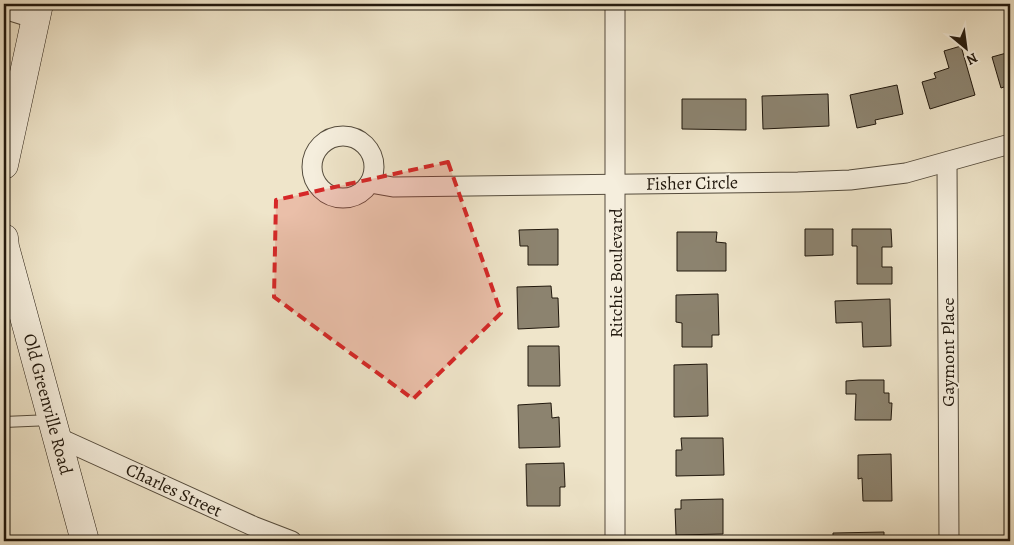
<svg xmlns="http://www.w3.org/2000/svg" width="1014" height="545" font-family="Alegreya,serif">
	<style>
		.building { fill: #8c836f; stroke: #21180d }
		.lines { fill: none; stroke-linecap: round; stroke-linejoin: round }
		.lane-casing { stroke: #544b3c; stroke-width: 12 }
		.street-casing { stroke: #544b3c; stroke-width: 21 }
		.secondary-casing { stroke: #21180d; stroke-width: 29 }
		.lane { stroke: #f5eedd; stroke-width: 10 }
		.street { stroke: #f5eedd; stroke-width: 19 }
		.secondary { stroke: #f5eedd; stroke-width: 28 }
		.marked { fill: #d62828; fill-opacity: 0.2; stroke: #d62828; stroke-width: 4; stroke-dasharray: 10 6; stroke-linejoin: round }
		.labels { text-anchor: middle; stroke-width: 4; stroke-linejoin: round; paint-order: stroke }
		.street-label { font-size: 18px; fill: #21180d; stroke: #f5eedd }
	</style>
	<rect width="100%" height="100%" fill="#efe5ca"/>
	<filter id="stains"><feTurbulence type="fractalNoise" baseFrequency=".004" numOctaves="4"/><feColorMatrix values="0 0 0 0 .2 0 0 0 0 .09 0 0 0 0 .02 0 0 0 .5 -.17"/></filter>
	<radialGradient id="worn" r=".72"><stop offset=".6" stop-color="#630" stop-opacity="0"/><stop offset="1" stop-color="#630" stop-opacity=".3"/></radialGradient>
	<g class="building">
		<polygon points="961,46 975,95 930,109 922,82 936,78 934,73 949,68 944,51"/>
		<polygon points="1010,52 1010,85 1001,88 992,57"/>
		<polygon points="897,85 903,114 875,120 876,124 857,128 850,95"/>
		<polygon points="828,94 829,126 763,129 762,96"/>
		<polygon points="682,99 746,99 746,130 682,129"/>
		<polygon points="558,229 558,265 528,265 528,246 520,246 519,230"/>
		<polygon points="805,229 833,229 833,255 805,256"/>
		<polygon points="852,229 891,229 892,247 882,247 882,267 892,267 892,284 857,284 857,246 852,246"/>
		<polygon points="677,232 717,232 716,242 726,243 726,271 677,271"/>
		<polygon points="551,286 552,298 558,298 559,327 518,329 517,287"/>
		<polygon points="718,294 719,335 712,335 712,347 682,347 682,323 676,322 676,295"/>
		<polygon points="890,299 891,346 863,347 862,322 836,323 835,301"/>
		<polygon points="528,346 559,346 560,386 528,386"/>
		<polygon points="707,364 708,416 674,417 674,365"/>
		<polygon points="859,380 884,380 884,393 889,393 889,403 892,403 891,420 855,420 856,394 846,394 846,381"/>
		<polygon points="551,403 552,418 559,417 560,447 519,448 518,405"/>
		<polygon points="681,438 723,438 724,475 676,476 676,450 682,450"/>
		<polygon points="891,454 892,501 863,501 862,478 858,479 858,455"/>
		<polygon points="564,463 565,487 560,487 560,506 527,506 526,464"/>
		<polygon points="723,499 723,534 676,535 675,509 681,509 681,500"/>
		<polygon points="884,532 884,541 833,541 833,533"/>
		<rect x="523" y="537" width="36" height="4"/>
	</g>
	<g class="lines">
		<defs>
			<polyline id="lane" points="4,422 51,420"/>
			<g id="street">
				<polyline points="4,9 36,19"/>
				<circle cx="343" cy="167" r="31"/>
				<polyline points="947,162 949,541"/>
				<polyline points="370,183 393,187 798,182 850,180 906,173 1010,144"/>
				<polyline points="57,437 253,526 292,541"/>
				<polyline points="615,541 615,4"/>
			</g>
			<g id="secondary">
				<polyline points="4,165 39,4"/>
				<polyline points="4,238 5,247 85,541"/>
			</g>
		</defs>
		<use href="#lane" class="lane-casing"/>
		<use href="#street" class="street-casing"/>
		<use href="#secondary" class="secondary-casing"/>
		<use href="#lane" class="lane"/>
		<use href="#street" class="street"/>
		<use href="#secondary" class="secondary"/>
	</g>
	<path class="marked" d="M448,162L501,313L413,399L274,297L276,200Z"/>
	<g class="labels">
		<g class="street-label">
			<text transform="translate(692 183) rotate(-1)" y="6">Fisher Circle</text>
			<text transform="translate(616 273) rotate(-90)" y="6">Ritchie Boulevard</text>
			<text transform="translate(948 352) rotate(-90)" y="6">Gaymont Place</text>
			<text transform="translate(48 404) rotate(75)" y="6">Old Greenville Road</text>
			<text transform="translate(174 490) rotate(25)" y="6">Charles Street</text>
		</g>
	</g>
	<rect width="1014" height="545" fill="none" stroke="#efe5ca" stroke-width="20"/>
	<rect x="5" y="5" width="1004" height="535" fill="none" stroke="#21180d" stroke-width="2.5"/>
	<rect x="10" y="10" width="994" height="525" fill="none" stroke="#21180d"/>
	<g transform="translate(966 48) rotate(151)" stroke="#f5eedd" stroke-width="4" paint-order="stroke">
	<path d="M0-4L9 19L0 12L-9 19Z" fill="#21180d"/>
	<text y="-8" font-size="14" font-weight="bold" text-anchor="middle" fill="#21180d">N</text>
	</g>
	<rect width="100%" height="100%" filter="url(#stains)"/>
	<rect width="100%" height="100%" fill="url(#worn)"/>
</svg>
